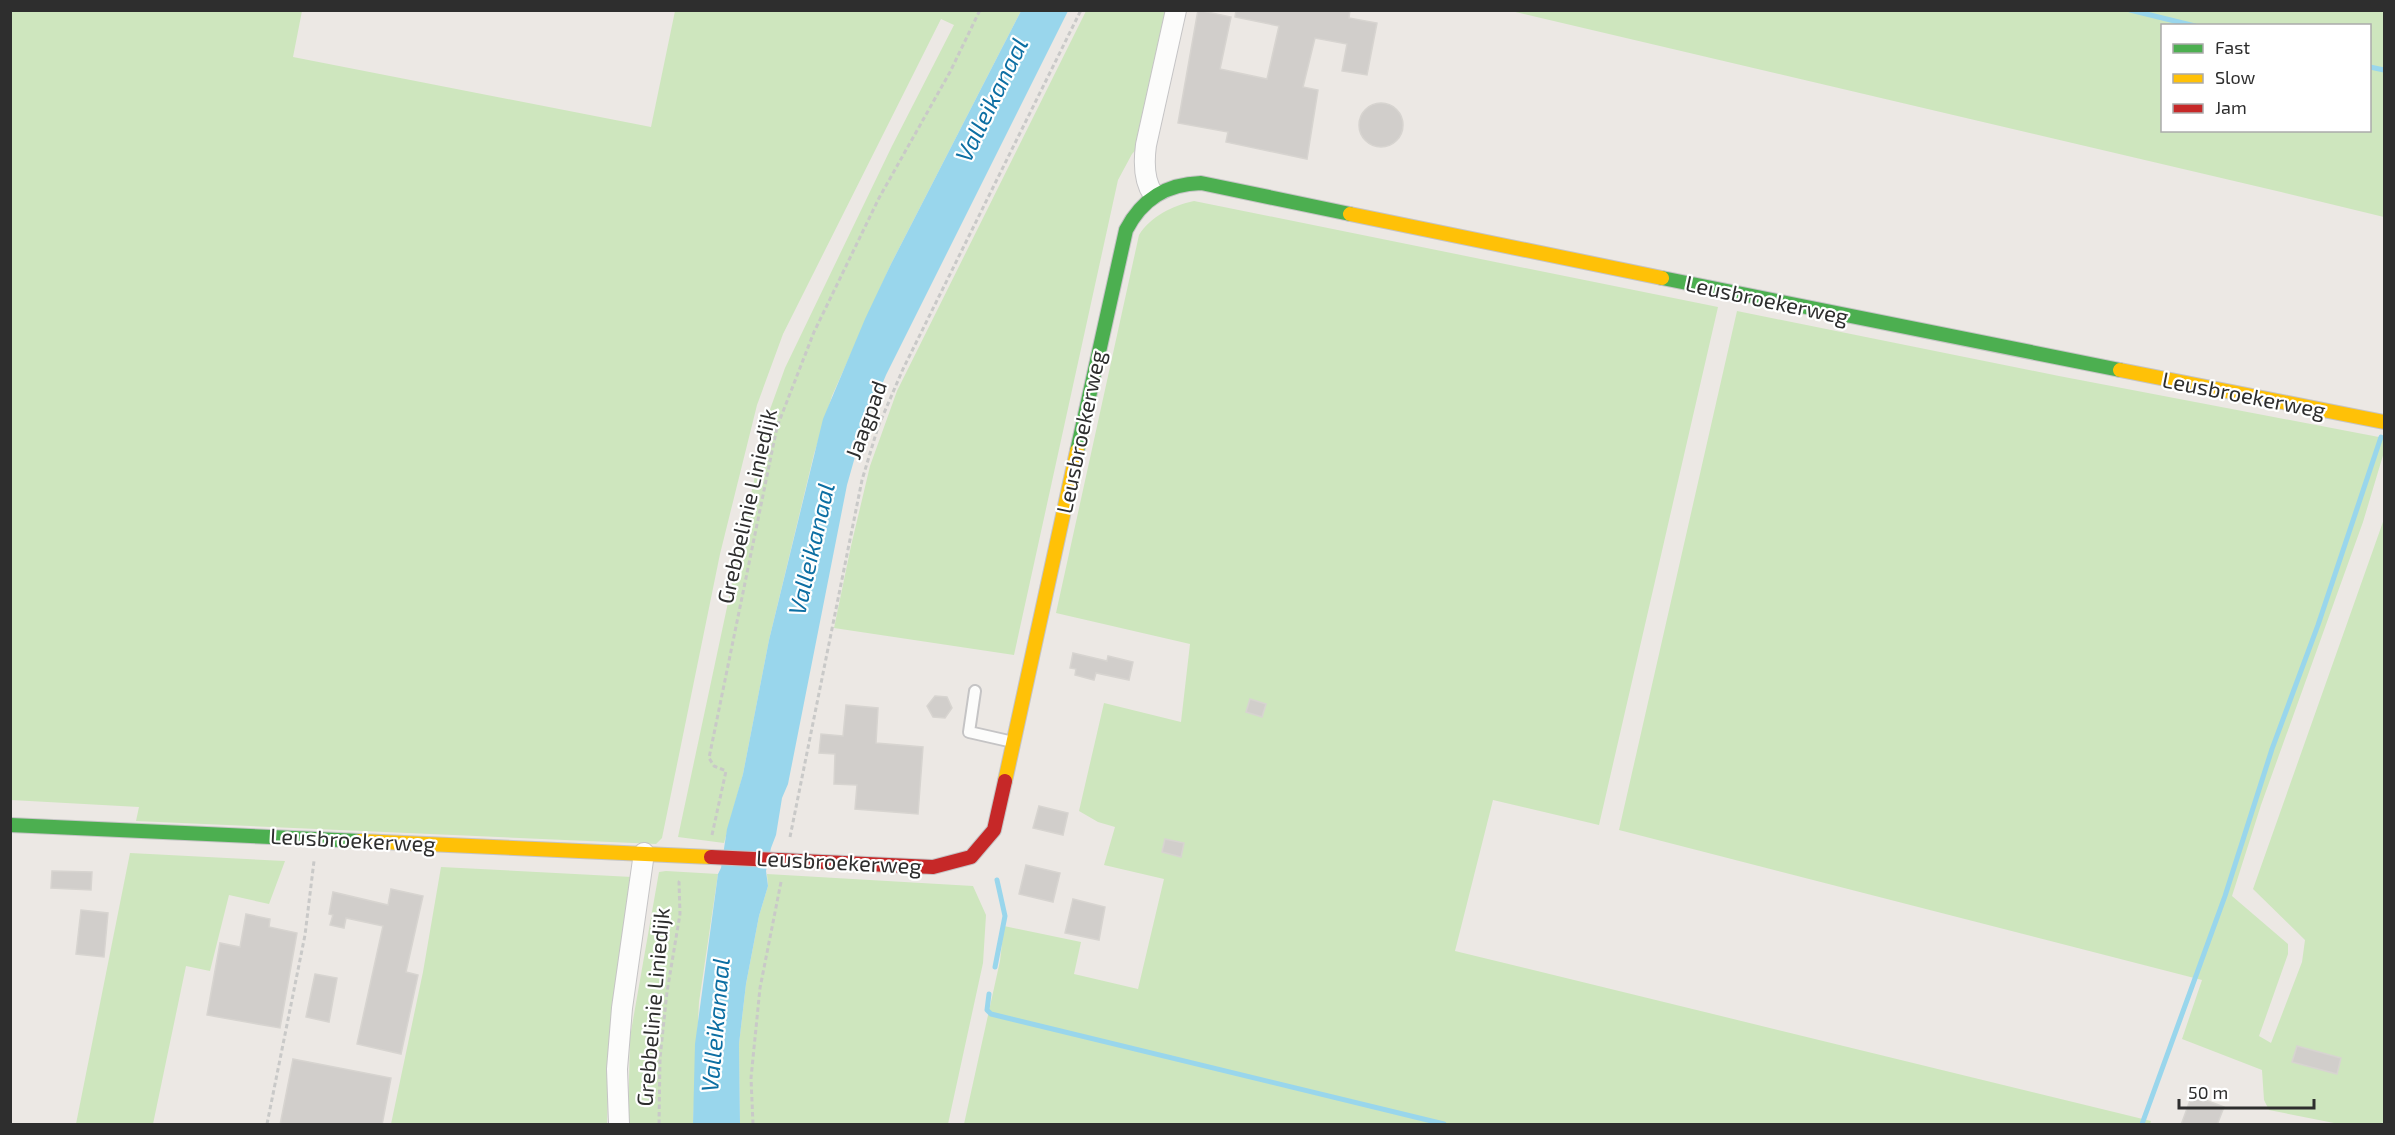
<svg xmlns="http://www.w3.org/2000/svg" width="2395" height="1135" font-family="'Exo 2',sans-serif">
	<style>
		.green { fill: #cee6be; fill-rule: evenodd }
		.water { fill: #99d6ec }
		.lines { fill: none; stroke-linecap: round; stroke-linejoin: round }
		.stream { stroke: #99d6ec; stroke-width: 5 }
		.building { fill: #d1cecb; stroke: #d7d4d0; stroke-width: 1.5 }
		.lane-casing { stroke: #c5c4c5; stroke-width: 14 }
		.street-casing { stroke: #c5c4c5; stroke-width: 22 }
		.fast-casing { stroke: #c5c4c5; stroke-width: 16 }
		.slow-casing { stroke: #c5c4c5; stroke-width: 16 }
		.jam-casing { stroke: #c5c4c5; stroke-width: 16 }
		.path { stroke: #c9c9c8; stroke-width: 3; stroke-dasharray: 4.5 3; stroke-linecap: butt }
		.lane { stroke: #fcfcfb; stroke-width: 10 }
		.street { stroke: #fcfcfb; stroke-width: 20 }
		.fast { stroke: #4caf50; stroke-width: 14 }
		.slow { stroke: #ffc107; stroke-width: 14 }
		.jam { stroke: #c62828; stroke-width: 14 }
		.labels { text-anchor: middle; stroke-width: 4.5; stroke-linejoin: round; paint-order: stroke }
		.street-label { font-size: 22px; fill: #2e2e2e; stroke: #fff }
		.water-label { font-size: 24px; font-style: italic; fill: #0d6fa3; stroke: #fff }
	</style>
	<rect width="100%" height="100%" fill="#ece8e4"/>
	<g class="green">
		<polygon points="10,11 302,11 293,57 651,127 675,11 1021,11 891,264 832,396 814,454 769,640 743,774 724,843 678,837 768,415 785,368 892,146 954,25 941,19 783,334 757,405 720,554 662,838 656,844 136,821 139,807 11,800"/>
		<polygon points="1086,11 1170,11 1140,145 1132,154 1118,180 1014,655 834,628 851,546 870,466 897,391"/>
		<path d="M1511,11H2384V217L2281,192ZM2162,26H2370V130H2162Z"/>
		<path d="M1194,201L1718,307L1599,825L1493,800L1455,951L2151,1121L2150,1124H964L1000,961L1004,926L1081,942L1074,974L1138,989L1164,879L1104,865L1115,827L1098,822L1079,811L1104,703L1181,722L1190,644L1056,613L1139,235C1151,216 1172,206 1194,201Z"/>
		<polygon points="1737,311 2059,376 2384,438 2384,452 2363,522 2261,805 2232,896 2288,944 2288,954 2259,1036 2271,1043 2302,962 2305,940 2253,889 2384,519 2384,1124 2339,1124 2269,1110 2264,1100 2262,1070 2182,1039 2202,980 1619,830"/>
		<polygon points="130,853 285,861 269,904 229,895 210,971 186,966 153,1124 76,1124"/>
		<polygon points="441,867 632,877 616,995 610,1026 607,1124 391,1124 423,972"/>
		<polygon points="666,871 718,874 699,1002 693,1124 628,1124 630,1037 659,872"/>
		<polygon points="767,874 973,886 986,915 983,963 948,1124 740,1124 739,1044 746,984 759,916 768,886"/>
	</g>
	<polygon class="water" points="1021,11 1068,11 886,375 862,432 847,485 788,784 782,798 776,835 771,848 766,871 768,886 759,916 746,984 739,1044 740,1124 693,1124 695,1044 718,874 721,868 727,829 743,774 769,640 823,419 865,319 891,264"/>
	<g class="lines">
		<g class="stream">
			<polyline points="2130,10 2195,26"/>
			<polyline points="2370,67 2384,70"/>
			<polyline points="995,967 1005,916 997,880"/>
			<polyline points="989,994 987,1010 991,1014 1444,1124"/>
			<polyline points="2142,1124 2225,896 2272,749 2318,625 2381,437"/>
		</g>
	</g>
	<g class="building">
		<polygon points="1198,10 1231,17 1220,69 1267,79 1279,26 1235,17 1236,10 1350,10 1349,18 1377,23 1367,75 1342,71 1347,44 1315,38 1303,87 1318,90 1307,159 1226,142 1228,132 1178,123"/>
		<circle cx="1381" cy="125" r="22"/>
		<polygon points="1073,653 1107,661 1108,656 1133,662 1129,680 1096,673 1094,680 1075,675 1076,669 1070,668"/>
		<polygon points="935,696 947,697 952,708 945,718 933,717 927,706"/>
		<polygon points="1250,699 1266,704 1262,717 1246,712"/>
		<polygon points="846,705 878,708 876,743 923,747 918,814 855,809 857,785 834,784 835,754 819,753 821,734 843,736"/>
		<polygon points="1039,806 1068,813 1063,835 1033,828"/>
		<polygon points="1165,839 1184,843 1181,857 1162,852"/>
		<polygon points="1026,865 1060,873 1053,902 1019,894"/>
		<polygon points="52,871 92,872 91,890 51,888"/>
		<polygon points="391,889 423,896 406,972 418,975 401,1054 357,1044 383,926 346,918 344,928 330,925 333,915 329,914 333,892 388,905"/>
		<polygon points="1073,899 1105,907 1099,940 1065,933"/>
		<polygon points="81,910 108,913 104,957 76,954"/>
		<polygon points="246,914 270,919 269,927 297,933 280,1028 207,1015 220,943 240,947"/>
		<polygon points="315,974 337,978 329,1022 306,1017"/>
		<polygon points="2297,1046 2341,1058 2337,1074 2292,1062"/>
		<polygon points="293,1059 391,1078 382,1125 280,1125"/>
		<polygon points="2192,1095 2224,1107 2217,1125 2181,1125"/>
	</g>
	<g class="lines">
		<defs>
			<polyline id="lane" points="975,691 969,732 1013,742"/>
			<g id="street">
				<path d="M1153,194C1144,181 1144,160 1146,145L1176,10"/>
				<polyline points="619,1124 617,1069 622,1008 644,853"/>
			</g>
			<g id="fast">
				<polyline points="1662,278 2120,370"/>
				<path d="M1077,451L1126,230C1142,199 1166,184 1201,183L1350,214"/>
				<polyline points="10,825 360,841"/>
			</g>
			<g id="slow">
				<polyline points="1350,214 1662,278"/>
				<polyline points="2120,370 2384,422"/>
				<polyline points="1005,781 1077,451"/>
				<polyline points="360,841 711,857"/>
			</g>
			<polyline id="jam" points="711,857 933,867 971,857 994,830 1005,781"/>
		</defs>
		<use href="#lane" class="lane-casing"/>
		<use href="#street" class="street-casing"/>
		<use href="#fast" class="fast-casing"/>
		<use href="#slow" class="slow-casing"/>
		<use href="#jam" class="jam-casing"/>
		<g class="path">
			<polyline points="712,835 726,771 714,766 709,758 777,427 814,332 879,198 950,72 980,10"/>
			<polyline points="790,837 862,480 878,427 903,369 1081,10"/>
			<polyline points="267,1124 305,935 314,861"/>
			<polyline points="659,1124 660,1058 667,992 680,914 679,882 681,879"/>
			<polyline points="753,1124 751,1078 760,988 781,882"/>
		</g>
		<use href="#lane" class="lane"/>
		<use href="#street" class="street"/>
		<use href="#fast" class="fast"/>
		<use href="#slow" class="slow"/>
		<use href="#jam" class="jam"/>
	</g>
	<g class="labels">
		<g class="street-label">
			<text transform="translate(1767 300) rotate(12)" y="8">Leusbroekerweg</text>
			<text transform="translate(2244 395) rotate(11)" y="8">Leusbroekerweg</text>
			<text transform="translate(866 420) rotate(-70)" y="8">Jaagpad</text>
			<text transform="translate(1081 432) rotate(-78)" y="8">Leusbroekerweg</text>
			<text transform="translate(747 506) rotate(-77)" y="8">Grebbelinie Liniedijk</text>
			<text transform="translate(353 840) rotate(3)" y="8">Leusbroekerweg</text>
			<text transform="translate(839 862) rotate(3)" y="8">Leusbroekerweg</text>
			<text transform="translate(653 1007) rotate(-85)" y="8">Grebbelinie Liniedijk</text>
		</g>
		<g class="water-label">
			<text transform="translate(992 100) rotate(-64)" y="8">Valleikanaal</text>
			<text transform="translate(812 549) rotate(-77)" y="8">Valleikanaal</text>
			<text transform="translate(716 1025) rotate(-85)" y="8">Valleikanaal</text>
		</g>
	</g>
	<rect width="2395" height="1135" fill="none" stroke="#2e2e2e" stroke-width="24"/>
	<rect x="2161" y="24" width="210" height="108" fill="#ffffff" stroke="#ababab" stroke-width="1.5"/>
	<rect x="2173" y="44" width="30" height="9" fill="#4caf50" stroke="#ababab" stroke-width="1.5"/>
	<text x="2215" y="54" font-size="18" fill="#2e2e2e">Fast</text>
	<rect x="2173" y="74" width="30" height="9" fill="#ffc107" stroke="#ababab" stroke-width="1.5"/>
	<text x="2215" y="84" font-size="18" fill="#2e2e2e">Slow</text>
	<rect x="2173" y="104" width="30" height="9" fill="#c62828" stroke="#ababab" stroke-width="1.5"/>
	<text x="2215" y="114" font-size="18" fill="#2e2e2e">Jam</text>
	<path d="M2179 1099v9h135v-9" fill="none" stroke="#2e2e2e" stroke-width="3"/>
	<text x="2188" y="1099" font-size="18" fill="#2e2e2e" stroke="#ffffff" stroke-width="4.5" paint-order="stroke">50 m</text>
</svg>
